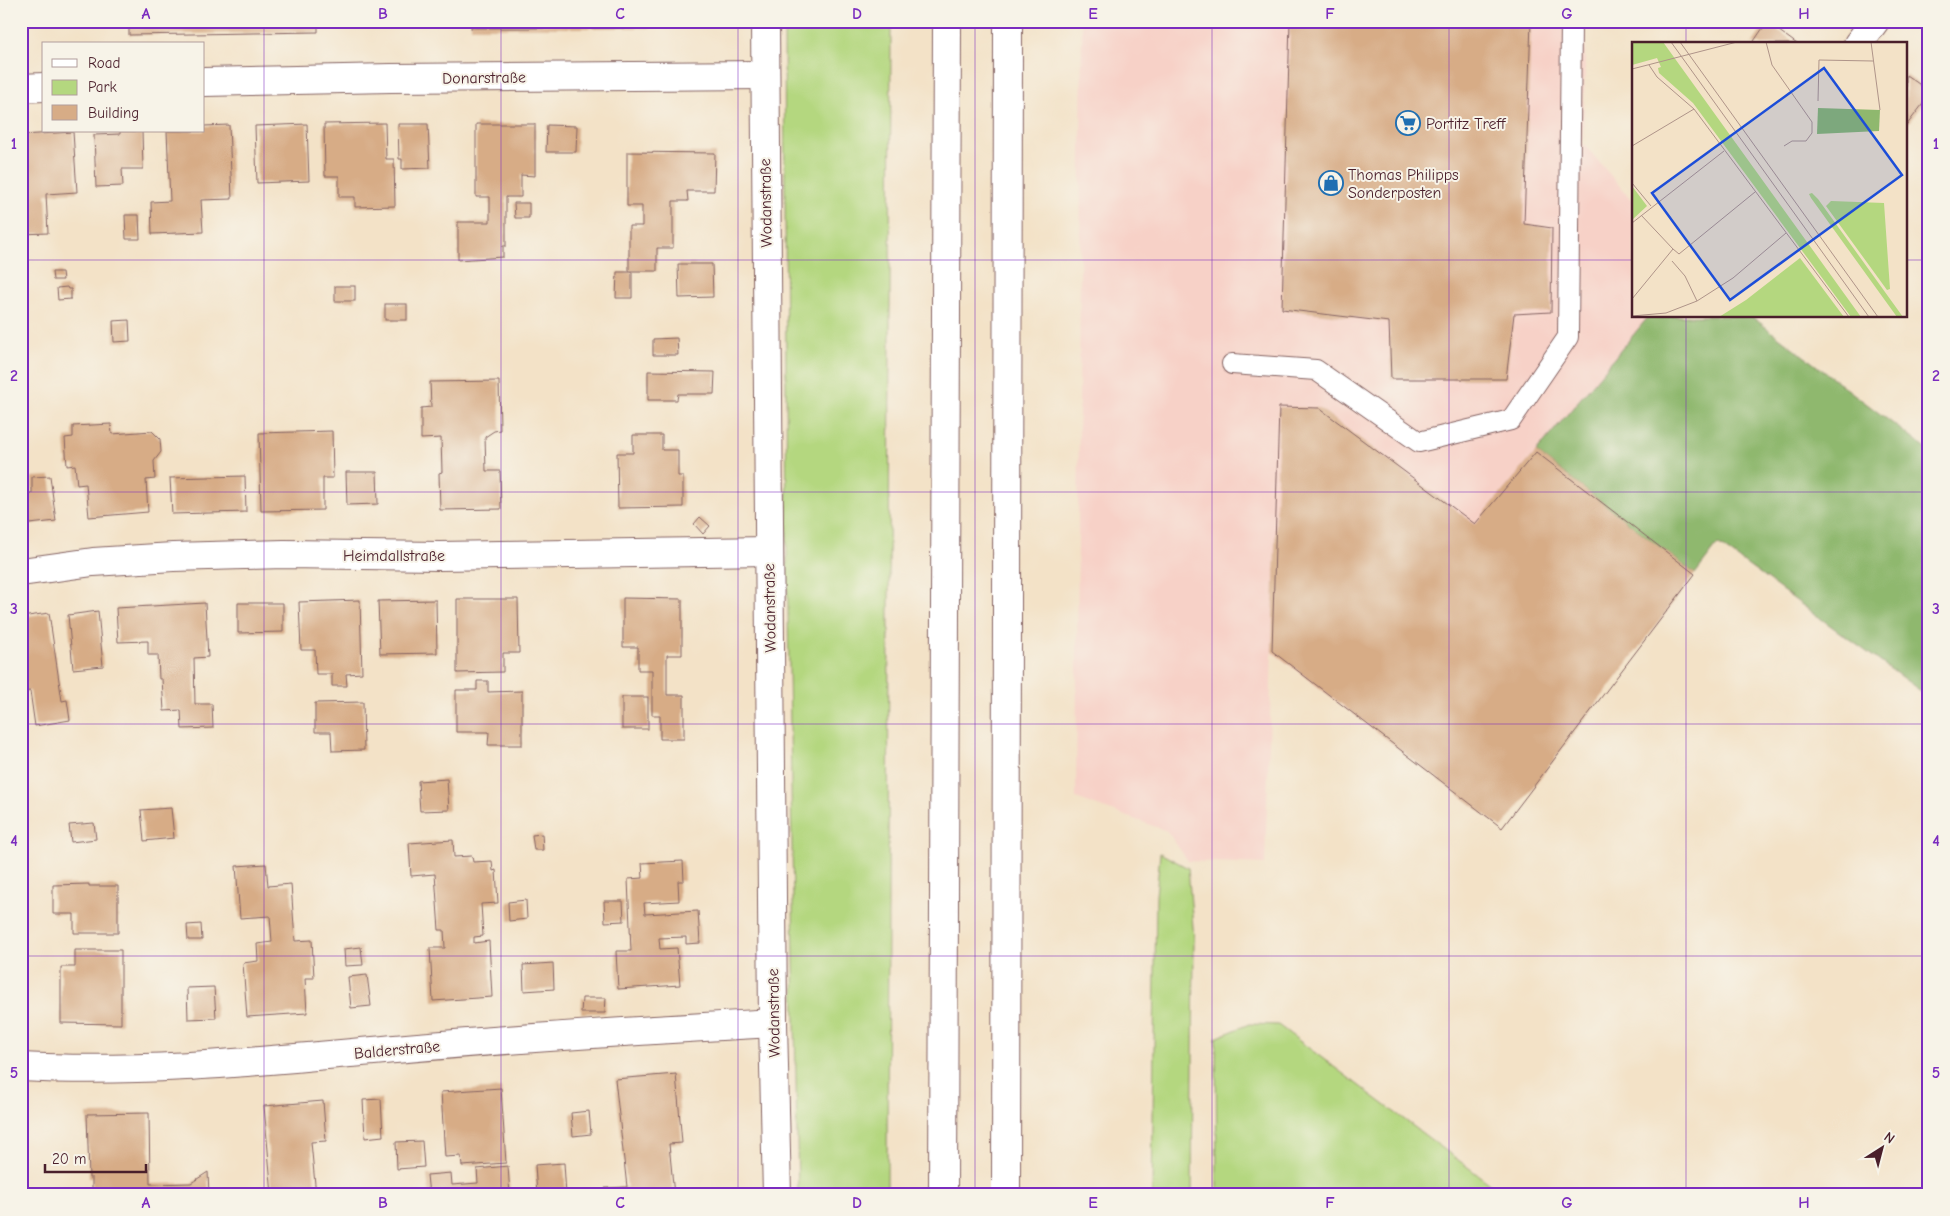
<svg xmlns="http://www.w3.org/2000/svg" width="1950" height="1216" font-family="'Comic Neue',sans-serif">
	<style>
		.built { fill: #f7d1c7 }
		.green { fill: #b4d77f; stroke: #7f7b55 }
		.forest { fill: #8fb86e; stroke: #6c6c4c }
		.building { fill: #d7ac86 }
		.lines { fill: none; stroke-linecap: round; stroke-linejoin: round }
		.service-casing { stroke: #856362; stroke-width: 22 }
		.minor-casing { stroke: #856362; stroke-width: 30 }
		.tertiary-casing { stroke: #856362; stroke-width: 30 }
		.motorway-casing { stroke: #856362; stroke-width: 30 }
		.service { stroke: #fff; stroke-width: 20 }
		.minor { stroke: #fff; stroke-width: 28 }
		.tertiary { stroke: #fff; stroke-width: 28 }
		.motorway { stroke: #fff; stroke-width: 28 }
		.grid { fill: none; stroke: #7b2cbf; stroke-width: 1; stroke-opacity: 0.55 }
		.labels { text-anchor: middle; stroke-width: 4; stroke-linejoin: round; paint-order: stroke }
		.street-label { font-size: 16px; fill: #4a1f2b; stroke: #f7f3e8 }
		.poi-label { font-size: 16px; fill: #4a1f2b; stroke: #f7f3e8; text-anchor: start }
		.inset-road { fill: none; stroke: #af9489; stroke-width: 1 }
		.view { fill: #1d4ed8; fill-opacity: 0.15; stroke: #1d4ed8; stroke-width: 2.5 }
		.inset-edge { fill: none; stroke: #4a1f2b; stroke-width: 2.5 }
		.neatline { fill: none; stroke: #7b2cbf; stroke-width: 2 }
		.grid-label { font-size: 16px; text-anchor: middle; font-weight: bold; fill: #7b2cbf }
	</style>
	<rect width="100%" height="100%" fill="#f7f3e8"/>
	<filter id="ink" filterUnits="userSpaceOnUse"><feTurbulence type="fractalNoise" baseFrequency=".02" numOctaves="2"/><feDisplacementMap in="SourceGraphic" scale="10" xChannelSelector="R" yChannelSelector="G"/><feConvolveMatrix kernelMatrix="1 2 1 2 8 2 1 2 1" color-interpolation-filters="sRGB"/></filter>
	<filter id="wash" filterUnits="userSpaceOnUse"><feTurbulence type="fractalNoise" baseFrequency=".0096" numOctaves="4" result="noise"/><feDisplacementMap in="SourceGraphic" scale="20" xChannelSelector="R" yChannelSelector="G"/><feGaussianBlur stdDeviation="1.12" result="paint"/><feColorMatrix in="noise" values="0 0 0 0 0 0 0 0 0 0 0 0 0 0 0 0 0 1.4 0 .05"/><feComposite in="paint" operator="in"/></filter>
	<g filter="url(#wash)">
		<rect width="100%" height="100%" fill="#f3e2c7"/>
		<polygon class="built" points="1082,21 1586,21 1583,143 1634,203 1634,316 1649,316 1536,452 1695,574 1502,828 1272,652 1265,864 1188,861 1167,831 1076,798"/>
		<g class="green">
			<polygon points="784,21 891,21 887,1195 798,1195 787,552"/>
			<polygon points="1160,853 1188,868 1194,939 1192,1195 1152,1195 1156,896"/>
			<polygon points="1249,1024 1278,1025 1505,1195 1217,1195 1216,1038"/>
		</g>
		<polygon class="forest" points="1649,316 1751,316 1929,451 1929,697 1718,544 1695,574 1536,452"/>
		<g id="blocks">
			<g class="building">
				<polygon points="129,21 318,21 318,32 129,35"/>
				<rect x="471" y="21" width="188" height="7"/>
				<polygon points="1290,21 1531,21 1524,224 1552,228 1551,312 1514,314 1506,379 1391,379 1389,322 1282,309"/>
				<polygon points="1767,22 1797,44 1752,44"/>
				<polygon points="1906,75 1929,91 1929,96 1906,126"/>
				<polygon points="385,123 386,159 394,159 395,206 355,207 355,197 339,197 339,176 325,176 324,124"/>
				<polygon points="307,124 309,181 257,183 255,126"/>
				<polygon points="398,124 428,124 430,168 402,169 402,159 399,159"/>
				<polygon points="476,124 535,124 535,176 521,175 521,197 506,197 506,246 503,246 503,257 458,260 458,222 490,222 490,197 476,197"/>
				<polygon points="229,125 232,199 201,200 203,232 152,234 151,202 170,201 167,131 204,131 204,126"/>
				<polygon points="547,125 577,126 576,152 546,152"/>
				<polygon points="120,131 142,131 143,169 122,169 123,186 96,187 94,135 120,134"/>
				<polygon points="73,132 77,192 46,194 48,233 21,234 21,135"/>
				<polygon points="627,152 715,153 714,191 687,191 688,201 673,201 673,248 657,248 657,271 629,271 629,226 642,226 642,206 627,206"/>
				<polygon points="514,203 529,203 529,218 515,218"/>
				<polygon points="125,215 139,215 140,239 126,239"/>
				<polygon points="678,264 712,264 713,297 679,298"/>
				<polygon points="52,272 62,272 63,280 53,280"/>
				<polygon points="617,272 632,272 632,298 616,298"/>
				<rect x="335" y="286" width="20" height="15"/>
				<polygon points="67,287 68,289 71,289 71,299 58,300 57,288"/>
				<rect x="385" y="304" width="22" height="16"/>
				<polygon points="129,320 130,341 114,342 113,321"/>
				<polygon points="677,338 678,355 653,355 653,339"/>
				<polygon points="648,371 715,372 714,394 678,394 677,400 648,400"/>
				<polygon points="499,381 500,430 494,431 485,437 486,471 500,471 501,509 440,510 439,473 442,472 441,438 421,439 421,408 431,407 430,382"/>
				<polygon points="1279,407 1319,408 1475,524 1536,452 1695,574 1502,828 1272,651"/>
				<polygon points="111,424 112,434 152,431 160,439 161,452 154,461 155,479 146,480 148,512 89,517 86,484 77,485 75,465 67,466 65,438 73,437 73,426"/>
				<polygon points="332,431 333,478 323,478 323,510 261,511 259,433"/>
				<polygon points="633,435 662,435 662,450 678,450 678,476 683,476 683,507 618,508 617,453 633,453"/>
				<polygon points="346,472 377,472 378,504 347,505"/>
				<polygon points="50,476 56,521 21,525 21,494 32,493 32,477"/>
				<polygon points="245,476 246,512 172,514 170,478"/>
				<polygon points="700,517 710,526 703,534 694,524"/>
				<polygon points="623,598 682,599 682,655 667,655 667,695 684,695 684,739 660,739 660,715 652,715 652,670 638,670 638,647 623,647"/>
				<polygon points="457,599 518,599 519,653 503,653 503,672 457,673"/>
				<polygon points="360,600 362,673 346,674 347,686 332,686 332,674 316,674 315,650 301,650 299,602"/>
				<polygon points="436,600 437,653 380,654 378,601"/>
				<polygon points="205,603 208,657 194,658 195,704 212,704 213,728 182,729 181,710 164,711 162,679 159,679 158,655 148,655 148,641 118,642 116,608"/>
				<polygon points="238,603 283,603 283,632 238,633"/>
				<polygon points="98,611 103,666 73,669 68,615"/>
				<polygon points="49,613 62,701 67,700 70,720 35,726 30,691 21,692 21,617"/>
				<polygon points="477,681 488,681 488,692 522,691 522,745 488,745 489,732 456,732 456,690 477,690"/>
				<rect x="622" y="697" width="26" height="32"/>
				<polygon points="363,702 364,750 332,751 331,732 315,732 315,703"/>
				<polygon points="447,779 449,810 420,811 418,781"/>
				<polygon points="171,808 174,838 144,841 141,810"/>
				<polygon points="94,823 96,839 71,842 69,825"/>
				<polygon points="542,834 543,850 534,850 532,835"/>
				<polygon points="453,840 454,857 472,856 473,862 492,861 493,871 496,870 498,903 481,904 483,936 474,937 474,943 489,941 492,997 433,1001 430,948 445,948 444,930 439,930 435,874 411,876 409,843"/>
				<polygon points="683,861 684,881 678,881 679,901 644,903 645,914 698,911 700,943 686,944 686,937 659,938 660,949 677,948 680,985 618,989 616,951 631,951 628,879 643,878 642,863"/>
				<polygon points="266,864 268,886 291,884 295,941 312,940 314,978 305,978 307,1013 247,1017 243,963 258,961 257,944 272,942 270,916 240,918 236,866"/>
				<polygon points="89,884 89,886 118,886 118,933 74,933 74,914 53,914 53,885"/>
				<polygon points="526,900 527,919 509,921 508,902"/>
				<polygon points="604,901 623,901 624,921 605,922"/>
				<polygon points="201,924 202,940 188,940 187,925"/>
				<polygon points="361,947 363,965 345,966 344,949"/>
				<polygon points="75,950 121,950 121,1024 61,1023 61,967 75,967"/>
				<polygon points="553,963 554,989 524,991 523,965"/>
				<polygon points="367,975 371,1006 351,1008 348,977"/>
				<polygon points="214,987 216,1018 188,1019 187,988"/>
				<polygon points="582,998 606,998 605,1013 581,1013"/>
				<polygon points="676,1074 682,1143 669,1144 674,1195 605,1195 605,1188 627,1187 615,1079"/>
				<polygon points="501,1088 506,1163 462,1166 461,1156 445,1157 441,1092"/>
				<polygon points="381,1099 383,1136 365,1138 363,1100"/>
				<polygon points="323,1101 326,1141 311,1142 316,1195 272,1195 264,1106"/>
				<polygon points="589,1111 591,1134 573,1136 571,1113"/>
				<polygon points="149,1113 150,1184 191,1183 208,1172 209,1195 92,1195 92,1178 89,1178 87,1114"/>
				<polygon points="422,1141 424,1167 397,1169 396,1142"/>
				<polygon points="564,1163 566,1195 537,1195 535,1165"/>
				<polygon points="508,1166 510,1195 429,1195 427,1175 451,1173 452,1185 478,1183 477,1169"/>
			</g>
		</g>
	</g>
	<g filter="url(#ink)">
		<use href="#blocks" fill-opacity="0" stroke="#856362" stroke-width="1"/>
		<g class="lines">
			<defs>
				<polyline id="service" points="1232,364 1316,370 1419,442 1511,420 1568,337 1571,21"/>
				<g id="minor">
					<polyline points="1858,44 1875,21"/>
					<polyline points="204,82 391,78 764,75"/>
					<polyline points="21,88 44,87"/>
					<polyline points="21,572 93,562 173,557 284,554 440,556 769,551"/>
					<path d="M21,1067C146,1074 271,1060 395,1049C521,1038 647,1030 773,1023"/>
				</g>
				<polyline id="tertiary" points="765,21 773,1023 777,1195"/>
				<g id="motorway">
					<polyline points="943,1195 947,21"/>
					<polyline points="1006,1195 1008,21"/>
				</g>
			</defs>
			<use href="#service" class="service-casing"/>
			<use href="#minor" class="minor-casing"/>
			<use href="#tertiary" class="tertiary-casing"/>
			<use href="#motorway" class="motorway-casing"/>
			<use href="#service" class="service"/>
			<use href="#minor" class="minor"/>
			<use href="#tertiary" class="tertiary"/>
			<use href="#motorway" class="motorway"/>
		</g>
	</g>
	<path class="grid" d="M264,21V1195M501,21V1195M738,21V1195M975,21V1195M1212,21V1195M1449,21V1195M1686,21V44M21,260H1634M1906,260H1929M1686,316V1195M21,492H1929M21,724H1929M21,956H1929"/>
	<defs>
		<symbol id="supermarket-ring" viewBox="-11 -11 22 22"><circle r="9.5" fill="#f7f3e8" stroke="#1f6fb2" stroke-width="1.5"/><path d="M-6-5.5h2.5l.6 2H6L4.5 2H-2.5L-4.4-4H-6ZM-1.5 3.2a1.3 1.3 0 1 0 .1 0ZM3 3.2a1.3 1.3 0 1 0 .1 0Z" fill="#1f6fb2"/></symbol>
		<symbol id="shop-ring" viewBox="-11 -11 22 22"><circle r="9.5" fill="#f7f3e8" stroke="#1f6fb2" stroke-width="1.5"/><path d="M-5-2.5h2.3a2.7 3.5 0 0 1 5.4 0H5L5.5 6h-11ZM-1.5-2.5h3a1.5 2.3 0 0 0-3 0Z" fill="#1f6fb2"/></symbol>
	</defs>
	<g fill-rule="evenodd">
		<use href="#supermarket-ring" x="1394" y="109" width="28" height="28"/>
		<use href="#shop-ring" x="1317" y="169" width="28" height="28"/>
	</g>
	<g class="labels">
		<g class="street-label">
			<text transform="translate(484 77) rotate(-1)" y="6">Donarstraße</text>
			<text transform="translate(765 203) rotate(-91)" y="6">Wodanstraße</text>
			<text x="394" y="561">Heimdallstraße</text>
			<text transform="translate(769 608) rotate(-91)" y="6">Wodanstraße</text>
			<text transform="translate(773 1013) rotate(-91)" y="6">Wodanstraße</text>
			<text transform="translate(397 1049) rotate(-5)" y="6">Balderstraße</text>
		</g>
		<g class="poi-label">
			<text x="1426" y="129">Portitz Treff</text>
			<text x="1348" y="180">Thomas Philipps<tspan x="1348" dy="18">Sonderposten</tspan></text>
		</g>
	</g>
	<g transform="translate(1632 42)">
		<rect width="275" height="275" fill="#f3e2c7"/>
		<path d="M0,0H31L229,275H219L61,61L27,31L26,26L29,25L25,16L0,23ZM0,144L15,164L0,178ZM180,151L186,157L271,275H265L179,156L177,152ZM199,159L252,161L258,247L255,248L194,164ZM168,216L212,275H87L114,258Z" fill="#b4d77f"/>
		<path d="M186,66L248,68L247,89L185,92Z" fill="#8fb86e"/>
		<path class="inset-road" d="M39,0L237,275M48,0L246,275M134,0L140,23L180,80V91L174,99H160L152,104M239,0L248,68M17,23L25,35L62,67L217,275M0,27L105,0M186,59L187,18L241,19M0,104L62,67M0,141L19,164M9,173L41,207M0,181L92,109M40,219L53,234L65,259M0,257L41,207L47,212L123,150M0,274L34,271L65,259L101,236L154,191"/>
		<path class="view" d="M192,26L270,133L98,258L20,151Z"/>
		<rect width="275" height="275" class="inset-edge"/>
	</g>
	<rect width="1950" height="1216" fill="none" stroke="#f7f3e8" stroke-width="55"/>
	<rect x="42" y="42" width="162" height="90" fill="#f7f3e8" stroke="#b29e9c"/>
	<rect x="52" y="59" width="25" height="8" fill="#ffffff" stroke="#b29e9c"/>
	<text x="88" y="68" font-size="15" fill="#4a1f2b">Road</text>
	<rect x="52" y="80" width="25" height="15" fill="#b4d77f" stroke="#b29e9c"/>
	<text x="88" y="92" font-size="15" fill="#4a1f2b">Park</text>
	<rect x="52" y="105" width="25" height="15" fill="#d7ac86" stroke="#b29e9c"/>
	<text x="88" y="118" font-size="15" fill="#4a1f2b">Building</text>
	<g transform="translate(1882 1148) rotate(36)" stroke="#f7f3e8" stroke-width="4" paint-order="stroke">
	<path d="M0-4L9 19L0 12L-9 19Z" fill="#4a1f2b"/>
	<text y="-8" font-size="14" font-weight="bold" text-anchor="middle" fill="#4a1f2b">N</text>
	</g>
	<path d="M45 1164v8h101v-8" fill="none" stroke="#4a1f2b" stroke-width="2.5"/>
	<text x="52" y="1164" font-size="15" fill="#4a1f2b" stroke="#f7f3e8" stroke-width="4" paint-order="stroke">20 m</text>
	<rect x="28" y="28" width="1894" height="1160" class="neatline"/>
	<g class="grid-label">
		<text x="146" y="19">A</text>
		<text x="383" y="19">B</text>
		<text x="620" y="19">C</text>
		<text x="857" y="19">D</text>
		<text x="1093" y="19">E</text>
		<text x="1330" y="19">F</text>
		<text x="1567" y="19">G</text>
		<text x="1804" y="19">H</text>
		<text x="14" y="149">1</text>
		<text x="1936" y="149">1</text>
		<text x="14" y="381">2</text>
		<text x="1936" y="381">2</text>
		<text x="14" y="614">3</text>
		<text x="1936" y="614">3</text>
		<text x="14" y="846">4</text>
		<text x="1936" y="846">4</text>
		<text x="14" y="1078">5</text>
		<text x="1936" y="1078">5</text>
		<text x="146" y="1208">A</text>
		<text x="383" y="1208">B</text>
		<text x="620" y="1208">C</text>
		<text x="857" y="1208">D</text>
		<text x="1093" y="1208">E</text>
		<text x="1330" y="1208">F</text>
		<text x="1567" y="1208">G</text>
		<text x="1804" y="1208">H</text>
	</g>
</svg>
